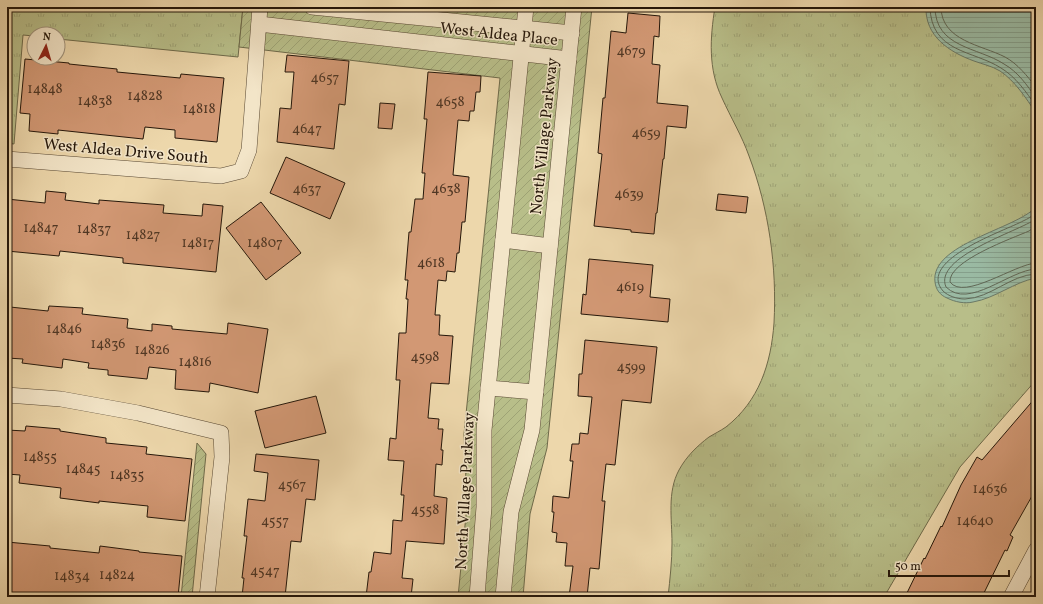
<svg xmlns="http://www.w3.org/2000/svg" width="1043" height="604" font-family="Vollkorn,serif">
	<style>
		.grass { fill: url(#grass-tufts); stroke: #6e6a4a }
		.garden { fill: url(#garden-furrows); stroke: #6e6a4a }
		.water { fill: url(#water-rules); stroke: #6b7966 }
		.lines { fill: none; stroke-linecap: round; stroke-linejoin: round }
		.shore { stroke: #606856; stroke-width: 1 }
		.building { fill: #d29874; stroke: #25170a }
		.minor-casing { stroke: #574732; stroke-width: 16 }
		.minor { stroke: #f3e5c8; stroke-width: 15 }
		.labels { text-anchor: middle; stroke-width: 3; stroke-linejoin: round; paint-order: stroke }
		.number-label { font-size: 14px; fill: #503724 }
		.street-label { font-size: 16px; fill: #25170a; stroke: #f3e5c8 }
	</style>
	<defs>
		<pattern id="grass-tufts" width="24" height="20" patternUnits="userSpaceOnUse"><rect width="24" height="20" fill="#b8be89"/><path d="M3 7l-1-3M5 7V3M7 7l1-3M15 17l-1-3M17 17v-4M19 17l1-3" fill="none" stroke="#9ea375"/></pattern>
		<pattern id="garden-furrows" width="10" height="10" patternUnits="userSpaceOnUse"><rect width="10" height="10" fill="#b8be89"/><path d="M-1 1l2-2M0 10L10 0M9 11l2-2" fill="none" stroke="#9ea375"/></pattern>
		<pattern id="water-rules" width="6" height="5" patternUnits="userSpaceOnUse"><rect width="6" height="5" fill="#9abaa3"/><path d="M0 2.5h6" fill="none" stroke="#859f8b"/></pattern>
	</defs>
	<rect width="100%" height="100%" fill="#edd7ab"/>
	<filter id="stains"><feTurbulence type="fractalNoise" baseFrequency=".005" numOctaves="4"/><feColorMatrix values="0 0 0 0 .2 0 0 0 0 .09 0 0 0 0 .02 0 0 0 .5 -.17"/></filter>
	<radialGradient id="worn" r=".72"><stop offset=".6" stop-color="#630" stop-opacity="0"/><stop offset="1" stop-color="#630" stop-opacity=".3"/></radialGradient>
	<g class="grass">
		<polygon points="7,7 243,7 238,57 58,39 58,34 34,34 34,36 23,35 14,144 7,143"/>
		<path d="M715,7H1036V380L960,467L884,597H668C670,579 672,561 672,543C672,519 667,492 679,470C686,457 697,446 709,437C714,434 720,431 726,427C759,401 771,364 774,323C777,267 769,209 749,156C742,136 731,118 722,98C708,69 710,38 715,7Z"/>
	</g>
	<g class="garden">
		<polygon points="243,7 592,7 547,448 530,514 523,597 458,597 467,505 464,434 500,78 239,47"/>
		<polygon points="197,443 206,454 192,597 181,597"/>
	</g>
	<g class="water">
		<path d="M926,7H1036V113C1026,98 1015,81 1000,71C992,66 982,64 974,61C949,52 925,36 926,7Z"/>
		<path d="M1036,207V278C1014,282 996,298 973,302C965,304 955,302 947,298C940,295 936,290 935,282C930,244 1016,229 1036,207Z"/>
	</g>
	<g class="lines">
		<g class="shore">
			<path d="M930,7C931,53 973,50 1001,68C1016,77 1026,92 1036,106"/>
			<path d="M935,7C935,48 978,47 1004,64C1018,72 1027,85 1036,98"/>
			<path d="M941,7C941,41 982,45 1005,57C1018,64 1027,76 1036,87"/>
			<path d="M1036,213C1032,216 1028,219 1023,221C1007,230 916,260 943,291C948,296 957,299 965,299C991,298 1010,275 1036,274"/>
			<path d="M1036,219C1017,232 933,257 946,287C969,310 1009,270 1036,269"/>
			<path d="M1036,226L1029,231C1013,238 948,261 950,282C964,301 1015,264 1036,263"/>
		</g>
	</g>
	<g class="building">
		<polygon points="628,13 660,16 659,37 654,36 652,64 660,65 657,103 688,106 686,128 667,126 664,159 663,159 657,213 656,213 654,234 631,232 631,230 594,226 602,154 598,153 603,98 605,98 611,31 626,33"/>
		<polygon points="287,55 349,61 345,105 339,104 334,149 277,142 280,108 291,109 294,72 285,72"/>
		<polygon points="25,59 69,63 69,64 117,69 117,72 180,78 181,74 224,78 217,142 175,138 175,130 145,127 143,139 58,130 58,134 29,131 30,114 20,113"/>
		<polygon points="428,72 481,76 480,92 476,92 474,111 470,111 469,121 458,120 453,175 469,177 465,222 462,222 459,253 457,253 455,272 447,271 446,281 438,280 435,315 440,315 439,335 453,336 449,384 431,383 428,418 439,419 438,429 443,429 441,450 443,450 442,465 436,464 434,496 447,498 444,544 406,541 402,578 413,579 411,597 366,597 369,572 371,572 374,552 391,554 393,520 402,521 404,495 401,495 404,461 388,460 390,438 396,439 400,380 396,380 399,333 406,333 408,299 406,299 408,280 405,280 409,232 411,232 415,199 423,199 425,173 422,173 427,119 424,119"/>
		<polygon points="380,103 395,104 392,129 378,128"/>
		<polygon points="286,157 345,183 330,219 270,193"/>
		<polygon points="46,191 66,193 65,200 99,204 99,200 164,205 163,213 202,216 203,204 223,206 216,272 123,263 123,258 60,251 59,256 7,251 7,199 45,203"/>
		<polygon points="718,194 748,197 746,213 716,210"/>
		<polygon points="261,202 301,253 266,280 226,228"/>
		<polygon points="589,259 653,265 650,297 670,299 668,322 581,314 583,294 586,295"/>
		<polygon points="49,306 83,308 82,314 128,319 127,328 152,331 152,324 172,326 172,329 227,334 228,323 268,329 258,393 210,383 209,392 175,389 176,370 149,367 147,379 108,375 108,370 88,368 89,363 63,359 62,368 22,363 23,359 7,358 7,338 10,307 48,311"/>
		<polygon points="585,340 657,347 651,403 622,400 615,465 606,464 602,501 605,501 599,569 590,568 587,597 569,597 573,566 565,566 567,543 556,542 557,533 552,532 554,512 552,512 553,496 569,498 573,461 570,461 572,444 579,444 580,433 588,434 592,397 578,396 579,374 582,374"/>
		<polygon points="316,396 326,433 265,448 255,411"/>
		<polygon points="1036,397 1036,489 1010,535 1013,537 1007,551 1005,550 982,597 905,597 924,558 925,559 941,526 942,527 961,485 977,457 982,460"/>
		<polygon points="26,426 60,429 60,431 106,438 106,443 147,447 146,454 192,459 185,521 147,517 148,506 99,501 99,503 60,498 61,488 19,483 20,475 7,474 7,430 25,431"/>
		<polygon points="256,454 319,460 315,500 306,499 301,542 291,541 285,597 242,597 244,578 242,578 247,536 244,536 248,499 265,501 268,473 254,471"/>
		<polygon points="7,542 50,546 50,548 99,553 100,546 139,551 139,552 182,556 178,597 9,597 10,587 7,587"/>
	</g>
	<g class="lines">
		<defs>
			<g id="minor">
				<polyline points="312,7 572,33"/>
				<polyline points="259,24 569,59"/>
				<polyline points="7,159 221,176 241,171 249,150 260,7"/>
				<polyline points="503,240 550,246"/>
				<polyline points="488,388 536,392"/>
				<polyline points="7,395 61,399 138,413 221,433 222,457 207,597"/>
				<polyline points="477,597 484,507 484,430 526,7"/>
				<polyline points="503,597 511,512 532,430 574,7"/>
				<polyline points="1011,597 1036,550"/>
			</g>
		</defs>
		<use href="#minor" class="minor-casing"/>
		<use href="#minor" class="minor"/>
	</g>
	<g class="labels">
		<g class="number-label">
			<text x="631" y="55">4679</text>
			<text x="325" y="82">4657</text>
			<text x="45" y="93">14848</text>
			<text x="145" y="100">14828</text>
			<text x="95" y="105">14838</text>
			<text x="450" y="106">4658</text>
			<text x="199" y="113">14818</text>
			<text x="307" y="133">4647</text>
			<text x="646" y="137">4659</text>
			<text x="307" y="193">4637</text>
			<text x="446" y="193">4638</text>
			<text x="629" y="198">4639</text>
			<text x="41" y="232">14847</text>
			<text x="94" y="233">14837</text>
			<text x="143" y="239">14827</text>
			<text x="198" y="247">14817</text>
			<text x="265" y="247">14807</text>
			<text x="431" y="267">4618</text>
			<text x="630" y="291">4619</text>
			<text x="64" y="333">14846</text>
			<text x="108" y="348">14836</text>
			<text x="152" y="354">14826</text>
			<text x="425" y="361">4598</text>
			<text x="195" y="366">14816</text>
			<text x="631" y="371">4599</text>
			<text x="40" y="461">14855</text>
			<text x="83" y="473">14845</text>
			<text x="127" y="479">14835</text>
			<text x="292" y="489">4567</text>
			<text x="990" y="493">14636</text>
			<text x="425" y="514">4558</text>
			<text x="275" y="525">4557</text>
			<text x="975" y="525">14640</text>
			<text x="265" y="575">4547</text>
			<text x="117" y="579">14824</text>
			<text x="72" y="580">14834</text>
		</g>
		<g class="street-label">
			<text transform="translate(499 33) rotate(6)" y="6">West Aldea Place</text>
			<text transform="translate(543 136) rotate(-84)" y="6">North Village Parkway</text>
			<text transform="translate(126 150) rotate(5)" y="6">West Aldea Drive South</text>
			<text transform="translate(464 491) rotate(-87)" y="6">North Village Parkway</text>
		</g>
	</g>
	<rect width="1043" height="604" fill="none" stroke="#edd7ab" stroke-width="24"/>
	<rect x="8" y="8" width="1027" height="588" fill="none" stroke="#25170a" stroke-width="2"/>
	<rect x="12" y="12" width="1019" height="580" fill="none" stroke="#25170a"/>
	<g transform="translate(46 46) rotate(5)"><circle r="19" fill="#f3e5c8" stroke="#a1937c"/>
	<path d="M0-3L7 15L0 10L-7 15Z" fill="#8f2418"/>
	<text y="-6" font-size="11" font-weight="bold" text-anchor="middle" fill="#25170a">N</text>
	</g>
	<path d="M889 570v6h120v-6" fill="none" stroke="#25170a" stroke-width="2"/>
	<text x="895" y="570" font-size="12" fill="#25170a" stroke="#f3e5c8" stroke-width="3" paint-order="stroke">50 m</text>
	<rect width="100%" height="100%" filter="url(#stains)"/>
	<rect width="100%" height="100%" fill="url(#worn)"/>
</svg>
